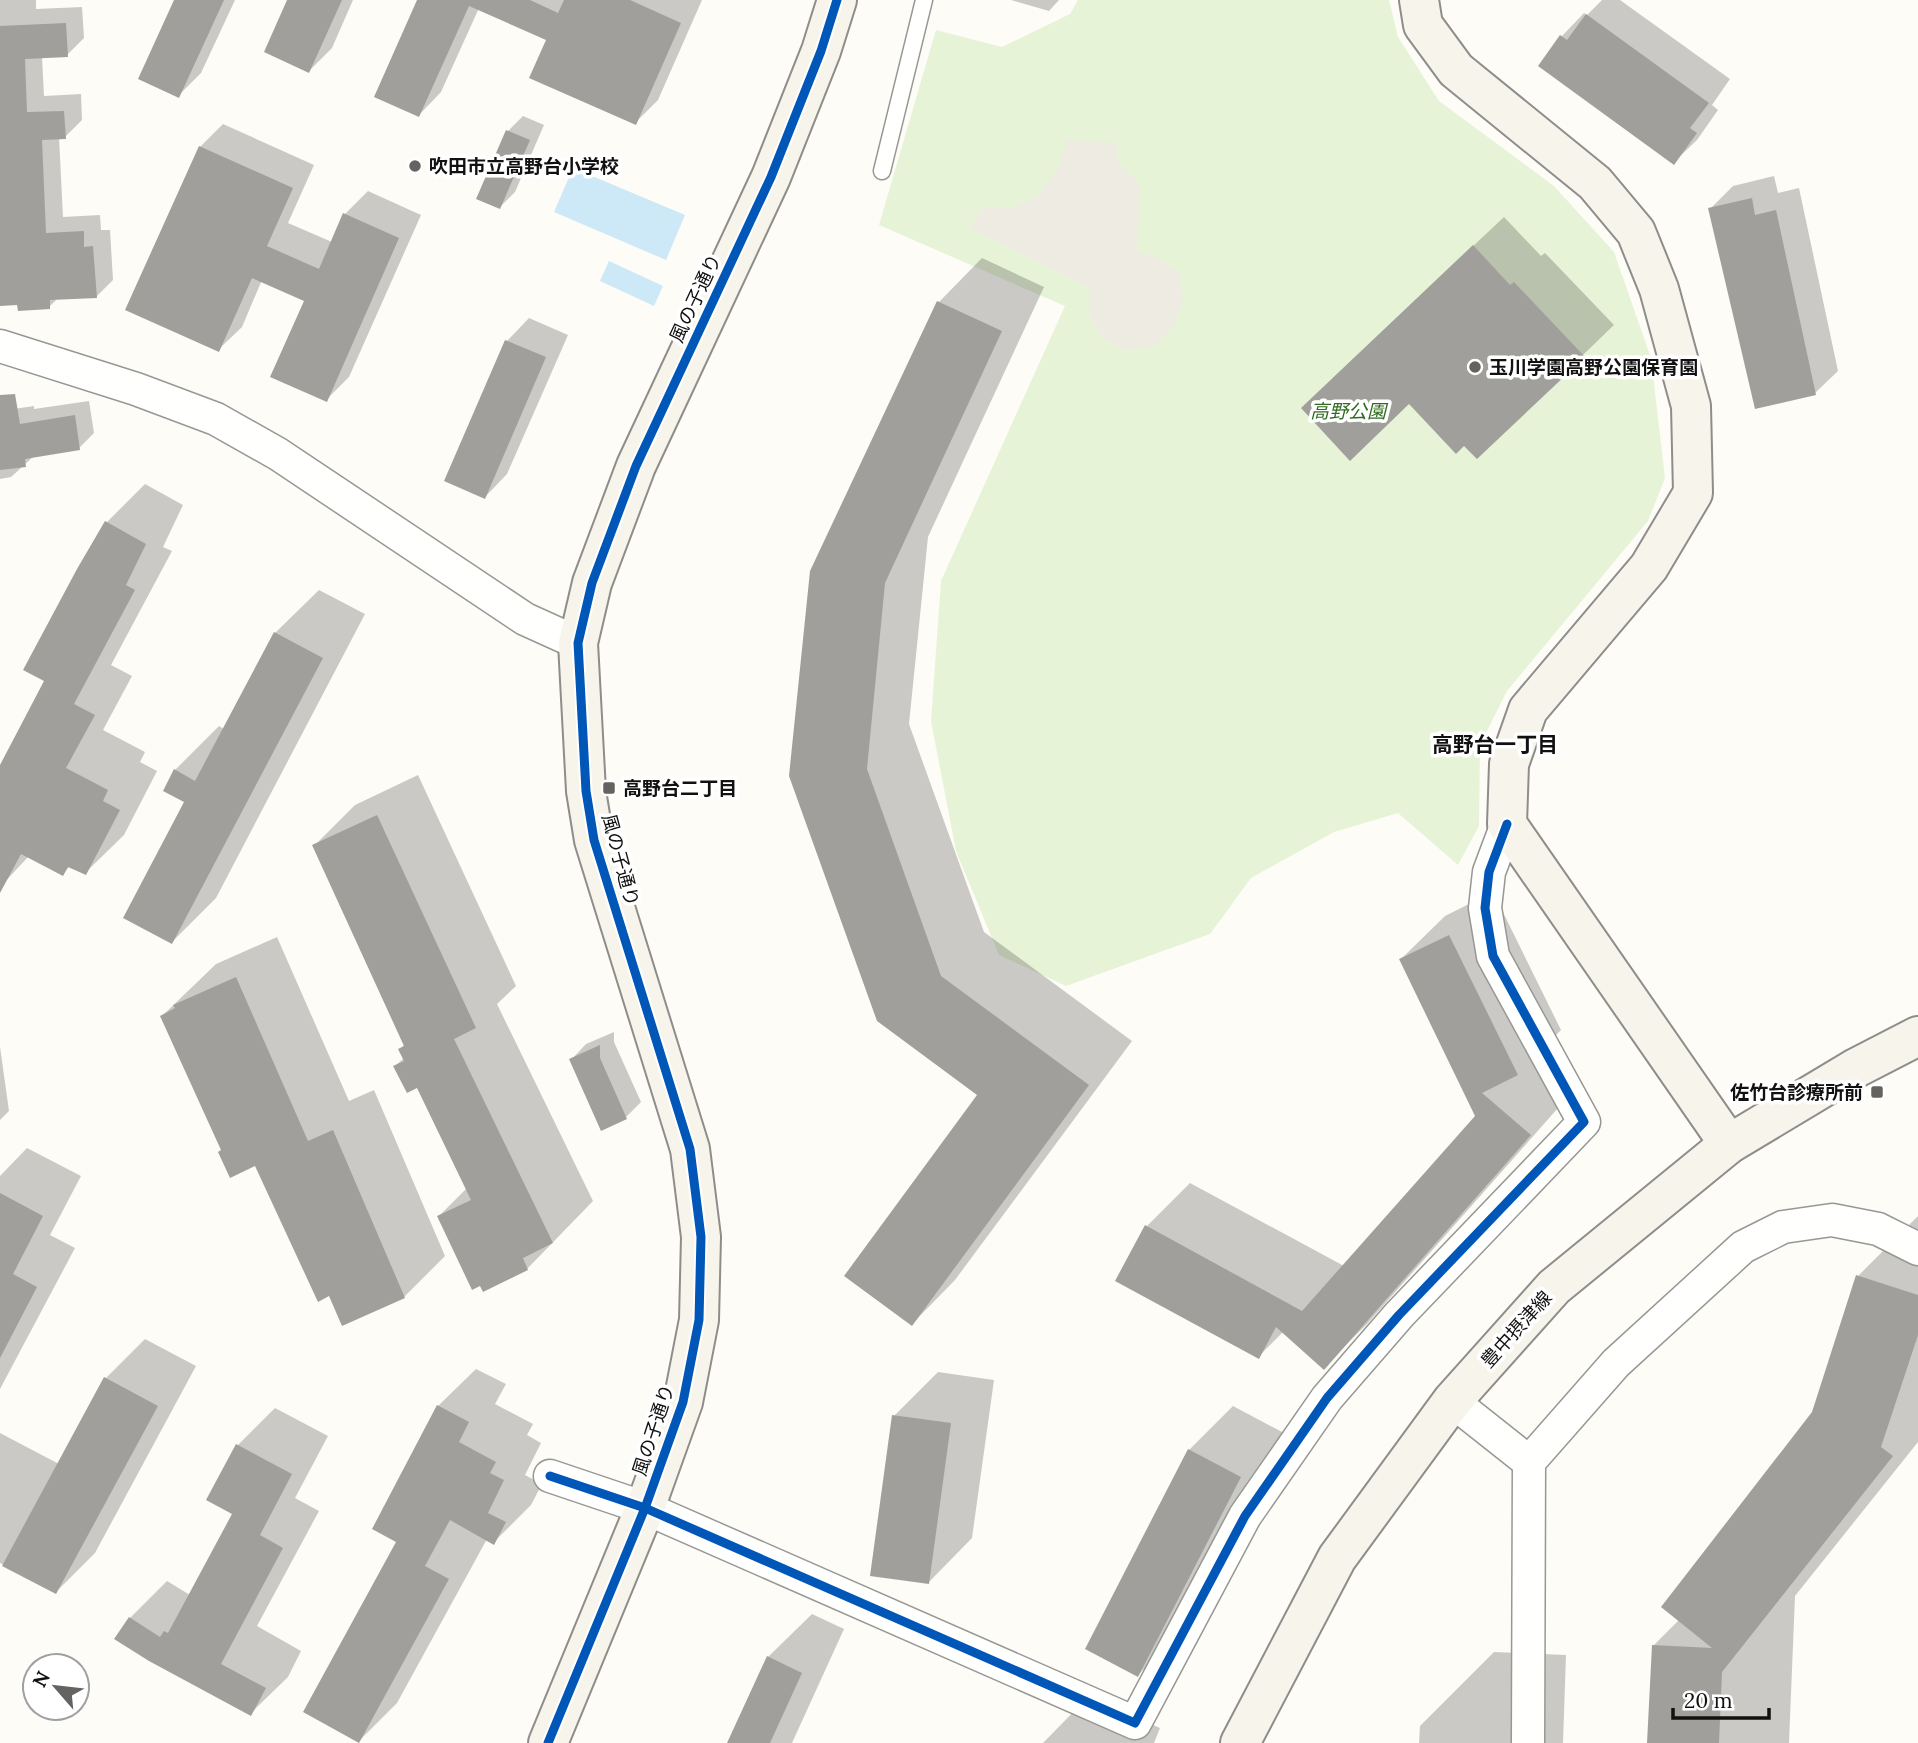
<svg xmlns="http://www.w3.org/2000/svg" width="1918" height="1743" font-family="Lora,'Noto Sans JP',serif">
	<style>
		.green { fill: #e7f3d7 }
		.plaza { fill: #edebe2 }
		.water { fill: #cde8f7 }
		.shadow { fill: #0003 }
		.building { fill: #a19f9c }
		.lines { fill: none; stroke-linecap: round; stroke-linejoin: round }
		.lane-casing { stroke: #979795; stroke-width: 19 }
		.street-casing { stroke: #979795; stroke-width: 35 }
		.secondary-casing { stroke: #8e8d8b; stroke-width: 42 }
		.lane { stroke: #fffffe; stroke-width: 16 }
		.street { stroke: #fffffe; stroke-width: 32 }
		.secondary { stroke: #f6f4eb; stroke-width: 38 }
		.cycleway-casing { stroke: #fff; stroke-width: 13 }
		.cycleway { stroke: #0057b8; stroke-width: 9 }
		.poi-dot { fill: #646362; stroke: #fff; stroke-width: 2.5 }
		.labels { text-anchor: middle; stroke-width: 7; stroke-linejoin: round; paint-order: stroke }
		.poi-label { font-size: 19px; font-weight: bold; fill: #111; stroke: #fff; text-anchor: start }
		.street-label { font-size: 19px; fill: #111; stroke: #fff }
		.park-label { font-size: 19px; font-style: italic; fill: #2f6b1f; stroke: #fff }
		.neighbourhood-label { font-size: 21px; font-weight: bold; fill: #111; stroke: #fff }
	</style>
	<rect width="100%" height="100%" fill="#fdfcf7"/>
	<polygon class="green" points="1078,0 1389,0 1398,37 1439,101 1554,186 1614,252 1651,358 1665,478 1648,521 1507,691 1480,745 1479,826 1458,865 1398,813 1334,832 1251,878 1210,934 1066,986 999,955 956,851 931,721 941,581 1065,306 879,225 936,30 1002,47 1070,14"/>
	<polygon class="plaza" points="1067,140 1118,143 1118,162 1140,185 1137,252 1156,257 1179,272 1183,299 1174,327 1152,347 1124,350 1100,336 1089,313 1089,288 970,228 981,207 1010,209 1035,198 1057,171"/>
	<g class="water">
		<polygon points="573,168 685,215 666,260 554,212"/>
		<polygon points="609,261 663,286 654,306 600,281"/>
	</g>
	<g class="shadow">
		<polygon points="0,0 36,0 36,9 82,7 84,38 67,55 42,57 44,96 81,94 82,120 65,137 59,137 63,217 100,215 101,230 110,230 113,280 96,297 58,298 49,307 19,303 0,305"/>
		<polygon points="176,0 235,0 201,73 178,96"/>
		<polygon points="289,0 353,0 332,48 309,71"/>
		<polygon points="419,0 702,0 658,100 635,123 548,39 479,8 441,92 419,115"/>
		<polygon points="1011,0 1059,0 1049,11"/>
		<polygon points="1602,0 1620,0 1730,79 1712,105 1718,110 1697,140 1674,162 1541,65 1562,36 1584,13 1587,15"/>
		<polygon points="523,116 544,125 515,192 500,207 508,131"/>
		<polygon points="223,124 314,165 288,223 332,242 345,214 368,191 421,215 349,377 326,400 307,300 262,280 242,327 219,349 200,147"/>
		<polygon points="1774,176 1778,193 1799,188 1838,371 1815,393 1710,209 1733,186"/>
		<polygon points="1504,217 1541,256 1545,253 1614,325 1477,457 1464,444 1409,402 1333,378"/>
		<polygon points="982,258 1044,287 928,537 909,724 984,932 1132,1041 955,1280 912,1324 980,1094 791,776 812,572 939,302"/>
		<polygon points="529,318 568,335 507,474 485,497 446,480 507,341"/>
		<polygon points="89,401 94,433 79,448 34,456 11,477 0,479 0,411 34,406 34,409"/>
		<polygon points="145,484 183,505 163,547 172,551 111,665 132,676 103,730 145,752 140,762 157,771 124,835 85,873 70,866 62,874 29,856 0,887 0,769 47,681 78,569 107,522"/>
		<polygon points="319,590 365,614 216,898 172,942 186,802 175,770 219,726 224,729 275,633"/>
		<polygon points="418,775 516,986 497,1004 593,1201 527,1269 481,1284 439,1216 467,1188 417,1085 395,1066 404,1058 400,1049 405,1044 314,846 355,805"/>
		<polygon points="1493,892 1561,1030 1534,1057 1573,1091 1367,1324 1324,1367 1283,1332 1258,1357 1147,1226 1190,1183 1344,1266 1477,1116 1401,959 1445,916"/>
		<polygon points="277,937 349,1101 374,1090 445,1256 404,1297 330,1294 256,1164 223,1150 162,1016 216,964"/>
		<polygon points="614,1032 614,1042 641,1102 626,1117 602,1129 571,1060 586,1044"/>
		<polygon points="0,1047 9,1111 0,1120"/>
		<polygon points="27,1148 81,1176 50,1235 75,1248 0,1389 0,1176"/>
		<polygon points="1918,1216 1918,1442 1795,1596 1789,1743 1649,1743 1653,1646 1679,1620 1814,1413 1858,1276"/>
		<polygon points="145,1339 196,1366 95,1553 56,1592 0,1563 0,1433 59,1464 106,1378"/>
		<polygon points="476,1369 506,1384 495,1404 533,1424 527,1435 541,1443 525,1475 542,1484 531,1505 493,1543 487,1539 397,1703 359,1741 398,1541 438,1406"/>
		<polygon points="938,1372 994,1380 972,1538 929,1582 894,1416"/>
		<polygon points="1233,1406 1284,1433 1181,1631 1138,1675 1189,1450"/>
		<polygon points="275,1408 328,1436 295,1498 319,1511 257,1626 301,1651 288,1677 250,1714 130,1618 167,1581 190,1595 234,1513 209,1499 238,1445"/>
		<polygon points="812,1614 844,1629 792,1743 729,1743 768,1657"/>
		<polygon points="1494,1652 1566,1655 1563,1743 1419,1743 1420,1726"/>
		<polygon points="1088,1697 1160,1728 1154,1743 1043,1743"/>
	</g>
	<g class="building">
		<polygon points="174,0 224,0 179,98 138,79"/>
		<polygon points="287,0 342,0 309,73 264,52"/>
		<polygon points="417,0 530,0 558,13 564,0 630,0 681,23 636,125 529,78 546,40 469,6 419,117 374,97"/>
		<polygon points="1586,14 1709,103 1690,128 1697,133 1674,165 1538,66 1560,35 1567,40"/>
		<polygon points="66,23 68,57 25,59 27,112 64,111 66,139 42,140 46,233 84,231 84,247 93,246 97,298 50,300 50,309 18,311 17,305 0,306 0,26"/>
		<polygon points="506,130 530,140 500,209 476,199"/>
		<polygon points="199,146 293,188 267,246 319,269 343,213 399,238 327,402 270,377 304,301 252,278 219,352 125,310"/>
		<polygon points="1752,198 1755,215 1776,210 1816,395 1755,409 1708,208"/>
		<polygon points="1473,245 1510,285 1514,282 1585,357 1477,459 1464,446 1456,454 1409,404 1350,461 1301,408"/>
		<polygon points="937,301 1002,331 885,583 867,769 941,976 1089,1085 912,1326 844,1276 977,1095 877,1021 789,776 810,571"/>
		<polygon points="505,340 546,357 485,499 444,481"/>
		<polygon points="15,394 20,424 75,415 80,450 25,459 26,467 0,470 0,395"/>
		<polygon points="105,521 146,544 126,585 135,590 74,704 95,715 66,768 108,790 103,801 120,810 86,875 68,867 63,876 21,854 0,893 0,765 44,681 23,670 77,569"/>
		<polygon points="274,632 323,658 172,944 123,918 184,802 163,791 174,769 195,781"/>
		<polygon points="377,815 476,1028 454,1039 553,1243 523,1258 528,1270 483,1292 480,1286 472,1290 437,1216 471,1200 417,1088 407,1093 393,1066 404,1061 398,1049 404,1046 312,845"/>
		<polygon points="1449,935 1518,1075 1482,1093 1531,1135 1324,1370 1276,1327 1259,1359 1115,1281 1145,1225 1302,1311 1475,1116 1399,959"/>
		<polygon points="236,977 308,1141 333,1130 405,1298 342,1326 329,1296 318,1302 255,1166 230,1178 218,1152 221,1150 160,1016 175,1008 173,1005"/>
		<polygon points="600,1045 600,1058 627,1119 601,1131 569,1059"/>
		<polygon points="0,1193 43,1216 13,1274 37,1287 0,1358"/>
		<polygon points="1856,1275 1918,1295 1918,1335 1881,1447 1893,1456 1722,1672 1719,1743 1647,1743 1652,1645 1712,1648 1661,1607 1812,1412"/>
		<polygon points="104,1377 158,1406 56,1594 2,1566"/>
		<polygon points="437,1405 469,1422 459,1442 496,1462 490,1473 504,1480 488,1513 506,1522 494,1545 450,1520 425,1566 449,1579 359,1743 303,1712 396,1542 372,1529"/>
		<polygon points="892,1415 951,1423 929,1584 870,1576"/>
		<polygon points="236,1444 292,1474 260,1535 283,1548 221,1664 266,1688 251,1716 149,1661 114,1639 129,1617 160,1637 164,1631 168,1633 232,1514 206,1500"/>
		<polygon points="1188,1449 1241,1477 1138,1677 1085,1649"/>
		<polygon points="767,1656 802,1673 770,1743 727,1743"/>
	</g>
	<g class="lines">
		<defs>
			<polyline id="lane" points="882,171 924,0"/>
			<g id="street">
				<polyline points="0,346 136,389 216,419 278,454 525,619 578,643"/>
				<polyline points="1452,1401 1529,1462"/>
				<polyline points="550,1476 645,1508 1135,1723 1245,1516 1327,1398 1399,1315 1584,1122 1493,956 1485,908 1489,872 1507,824"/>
				<polyline points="1528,1743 1529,1462 1616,1363 1743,1247 1783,1227 1832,1220 1878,1229 1918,1249"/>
			</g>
			<g id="secondary">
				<polyline points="1419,0 1423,25 1456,70 1595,183 1636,232 1659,289 1691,406 1693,493 1649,567 1528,710 1509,764 1507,824 1729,1144"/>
				<polyline points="548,1743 645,1508 683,1402 699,1320 701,1237 690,1149 594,840 586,791 578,643 592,583 636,466 771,177 821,51 837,0"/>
				<polyline points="1240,1743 1337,1558 1452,1401 1554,1287 1729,1144 1854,1069 1918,1036"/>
			</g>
		</defs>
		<use href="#lane" class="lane-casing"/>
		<use href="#street" class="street-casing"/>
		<use href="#secondary" class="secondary-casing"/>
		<use href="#lane" class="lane"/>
		<use href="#street" class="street"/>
		<use href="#secondary" class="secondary"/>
		<defs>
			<g id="cycleway">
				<polyline points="550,1476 645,1508 1135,1723 1245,1516 1327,1398 1399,1315 1584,1122 1493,956 1485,908 1489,872 1507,824"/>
				<polyline points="548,1743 645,1508 683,1402 699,1320 701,1237 690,1149 594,840 586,791 578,643 592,583 636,466 771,177 821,51 837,0"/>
			</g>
		</defs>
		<use href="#cycleway" class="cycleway-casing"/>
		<use href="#cycleway" class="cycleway"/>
	</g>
	<g class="poi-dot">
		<circle cx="415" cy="166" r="7"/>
		<circle cx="1475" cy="367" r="7"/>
		<rect x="602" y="781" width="14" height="14" rx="3.5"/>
		<rect x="1870" y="1085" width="14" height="14" rx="3.5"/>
	</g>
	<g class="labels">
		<g class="poi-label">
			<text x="429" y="173">吹田市立高野台小学校</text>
			<text x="1489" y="374">玉川学園高野公園保育園</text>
			<text x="623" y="795">高野台二丁目</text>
			<text x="1863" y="1099" text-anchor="end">佐竹台診療所前</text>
		</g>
		<g class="street-label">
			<text transform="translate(695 298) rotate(-65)" y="7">風の子通り</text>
			<text transform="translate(621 860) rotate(75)" y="7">風の子通り</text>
			<text transform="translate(1516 1329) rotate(-48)" y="7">豊中摂津線</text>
			<text transform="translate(653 1430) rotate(-72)" y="7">風の子通り</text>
		</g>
		<g class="park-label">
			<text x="1348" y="418">高野公園</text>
		</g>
		<g class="neighbourhood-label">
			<text x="1495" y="752">高野台一丁目</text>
		</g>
	</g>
	<g transform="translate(56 1687) rotate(298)"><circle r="33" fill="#ffffff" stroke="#a0a0a0" stroke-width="2"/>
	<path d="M0-5L12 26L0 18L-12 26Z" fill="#646362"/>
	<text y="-10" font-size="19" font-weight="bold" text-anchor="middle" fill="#111111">N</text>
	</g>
	<path d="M1673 1708v10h96v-10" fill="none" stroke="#111111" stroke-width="3.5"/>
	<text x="1684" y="1708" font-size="21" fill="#111111" stroke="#ffffff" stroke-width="5" paint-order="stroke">20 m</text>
</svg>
